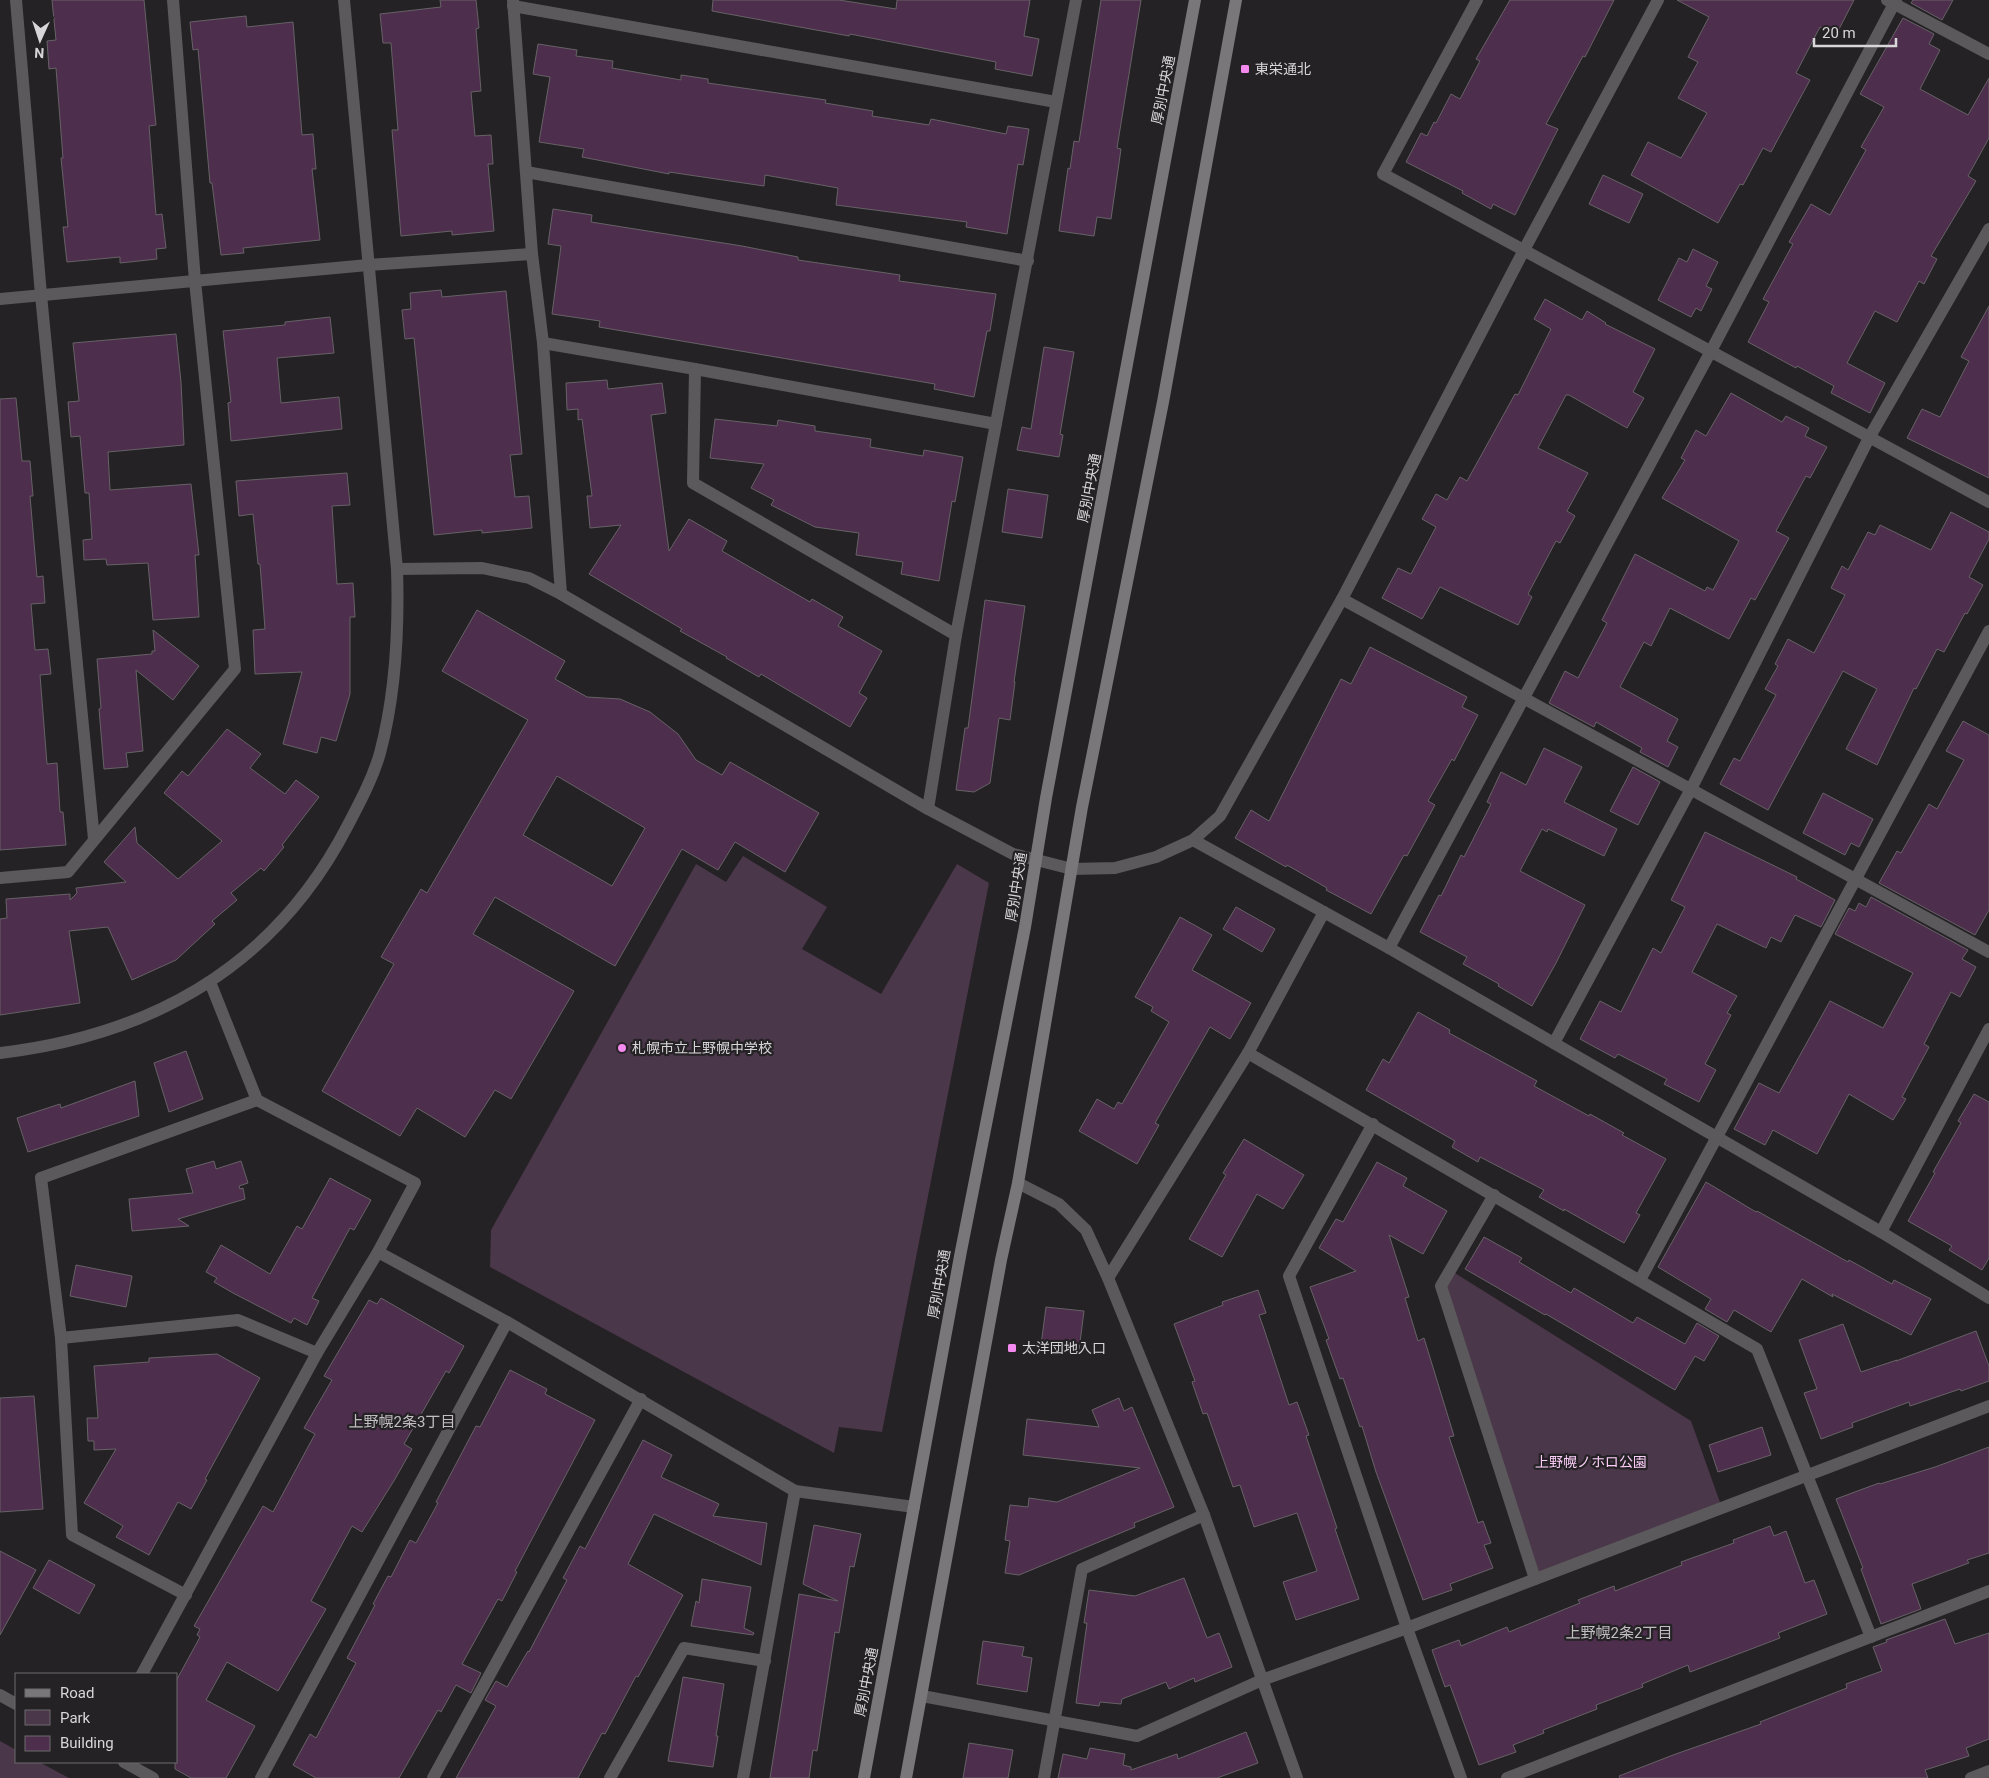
<svg xmlns="http://www.w3.org/2000/svg" width="1989" height="1778" font-family="Roboto,'Noto Sans JP',sans-serif">
	<style>
		.green { fill: #4b374a }
		.building { fill: #4e2e4d; stroke: #666266; fill-rule: evenodd }
		.lines { fill: none; stroke-linecap: round; stroke-linejoin: round }
		.minor { stroke: #5b595b; stroke-width: 12 }
		.tertiary { stroke: #5b595b; stroke-width: 12 }
		.secondary { stroke: #7a777a; stroke-width: 12 }
		.poi-dot { fill: #f489f0; stroke: #252225; stroke-width: 2 }
		.labels { text-anchor: middle; stroke-width: 4.5; stroke-linejoin: round; paint-order: stroke }
		.poi-label { font-size: 14px; fill: #d8d6d8; stroke: #252225; text-anchor: start }
		.street-label { font-size: 14px; fill: #d8d6d8; stroke: #252225 }
		.park-label { font-size: 14px; fill: #fccdf9; stroke: #252225 }
		.neighbourhood-label { font-size: 15px; fill: #c1bdc1; stroke: #252225 }
	</style>
	<rect width="100%" height="100%" fill="#252225"/>
	<g class="green">
		<polygon points="743,856 827,907 802,949 881,994 957,864 989,883 882,1432 839,1427 834,1453 490,1267 491,1230 696,864 726,882"/>
		<polygon points="1450,1270 1691,1421 1722,1508 1535,1579 1441,1286"/>
		<polygon points="0,1741 16,1750 16,1762 39,1762 69,1778 0,1778"/>
	</g>
	<g class="building">
		<polygon points="52,0 144,0 156,125 149,126 156,215 162,214 166,248 156,249 157,259 120,263 120,257 67,262 63,227 68,227 61,158 63,158 56,68 49,69 47,41 56,40"/>
		<polygon points="440,0 476,0 479,28 476,29 481,91 471,92 475,136 491,135 493,164 488,164 494,231 452,235 452,231 401,236 392,130 398,130 391,43 383,43 380,14 441,7"/>
		<polygon points="713,0 839,0 896,9 897,0 1030,0 1024,36 1039,39 1032,76 995,69 996,62 850,34 849,36 712,11"/>
		<polygon points="1101,0 1141,0 1117,148 1121,149 1111,219 1097,217 1094,236 1059,231 1068,168 1070,169 1074,141 1079,142"/>
		<polygon points="1510,0 1614,0 1585,57 1583,56 1546,124 1558,129 1515,215 1493,204 1491,209 1462,193 1463,191 1406,162 1421,133 1427,136 1434,122 1436,123 1451,94 1460,99 1480,61 1476,59"/>
		<polygon points="1677,0 1854,0 1836,35 1820,27 1796,73 1810,80 1771,152 1763,148 1743,185 1740,184 1718,223 1631,175 1648,142 1681,158 1707,113 1678,98 1698,62 1688,57 1709,17"/>
		<polygon points="1913,0 1953,0 1942,20 1911,3"/>
		<polygon points="246,16 247,27 293,22 302,135 313,134 316,169 312,169 320,240 243,248 244,253 221,255 212,183 210,183 198,49 193,50 190,22"/>
		<polygon points="1903,18 1934,34 1929,44 1940,50 1920,89 1968,115 1989,78 1989,138 1968,176 1976,181 1931,256 1937,259 1924,284 1919,281 1897,322 1875,311 1847,363 1885,383 1870,413 1831,393 1834,386 1797,366 1796,368 1748,342 1769,302 1763,299 1793,244 1789,242 1811,204 1830,215 1866,150 1861,147 1884,107 1860,94"/>
		<polygon points="538,44 577,50 576,56 613,61 612,68 681,80 681,75 708,79 708,83 826,100 825,103 873,111 872,116 929,125 931,119 1006,134 1008,126 1029,129 1023,165 1018,164 1007,234 966,227 967,222 836,205 838,188 765,175 764,186 669,172 669,174 582,157 584,149 539,142 550,77 533,74"/>
		<polygon points="1603,175 1643,194 1629,223 1589,204"/>
		<polygon points="553,209 592,215 591,222 742,246 798,257 798,260 900,275 899,281 996,294 990,331 987,331 974,397 934,389 935,384 599,327 600,321 552,314 561,246 548,244"/>
		<polygon points="1693,249 1718,262 1706,286 1712,289 1701,311 1696,308 1691,317 1658,300 1679,258 1687,262"/>
		<polygon points="441,290 442,297 506,291 522,454 510,455 515,497 529,496 532,528 482,533 482,530 434,535 414,338 405,339 402,310 411,309 410,293"/>
		<polygon points="1545,299 1582,320 1587,311 1606,323 1605,324 1655,349 1633,392 1644,398 1627,428 1569,395 1566,395 1538,448 1588,473 1567,511 1575,516 1560,543 1556,541 1528,594 1532,597 1518,625 1440,587 1422,619 1382,598 1398,568 1411,574 1436,527 1422,519 1436,494 1447,500 1460,477 1467,481 1515,394 1518,395 1551,329 1534,319"/>
		<polygon points="1989,306 1989,478 1907,438 1922,409 1940,417 1969,361 1961,357"/>
		<polygon points="330,317 334,353 277,358 281,403 339,397 342,429 231,441 228,403 231,402 223,331 285,325 285,322"/>
		<polygon points="176,334 181,382 184,445 108,452 110,490 191,484 199,555 195,555 199,617 153,620 148,563 107,565 106,559 84,560 83,540 92,539 89,493 85,493 80,436 71,437 68,402 79,401 73,343"/>
		<polygon points="1044,347 1074,352 1060,434 1063,435 1059,457 1017,450 1022,427 1031,429"/>
		<polygon points="607,380 608,389 662,383 666,413 651,415 669,551 689,519 727,541 722,551 810,602 812,599 843,617 838,626 882,651 859,693 867,698 850,727 761,674 759,677 726,658 727,657 680,631 682,629 589,574 621,525 590,528 587,496 592,496 582,419 578,420 578,409 567,410 566,383"/>
		<polygon points="1731,393 1782,422 1786,416 1809,428 1805,436 1827,447 1810,478 1806,476 1776,531 1789,538 1755,600 1751,598 1729,639 1670,608 1651,646 1644,642 1620,687 1678,719 1667,741 1678,747 1668,767 1640,752 1642,748 1596,722 1594,727 1549,703 1565,671 1578,678 1607,623 1602,620 1635,554 1705,591 1707,587 1713,590 1739,541 1662,498 1685,460 1681,458 1696,430 1706,436"/>
		<polygon points="16,398 22,461 30,461 33,496 30,496 37,577 43,576 45,603 31,604 35,650 48,649 51,674 40,675 47,764 57,763 60,812 63,812 66,845 0,850 0,399"/>
		<polygon points="715,419 777,426 778,420 815,426 815,431 871,439 870,447 923,456 924,450 963,457 955,502 952,501 939,581 901,574 903,562 856,555 859,533 815,527 771,505 774,500 751,488 764,464 710,458"/>
		<polygon points="347,473 350,505 332,506 337,584 353,583 355,617 350,617 350,694 336,741 321,737 317,753 283,744 302,672 255,674 253,630 265,629 260,564 258,564 253,514 239,516 236,481"/>
		<polygon points="1008,489 1048,495 1042,538 1002,532"/>
		<polygon points="1951,512 1989,532 1989,539 1969,577 1983,585 1967,614 1965,613 1944,652 1937,649 1916,689 1914,688 1877,765 1846,749 1877,689 1843,671 1768,810 1720,784 1734,758 1740,761 1776,695 1765,689 1778,666 1775,664 1788,639 1814,653 1845,595 1831,588 1842,566 1848,570 1868,532 1875,535 1880,525 1931,550"/>
		<polygon points="985,600 1025,606 1014,682 1015,682 1010,720 999,718 990,783 974,792 956,790 965,728 968,728"/>
		<path d="M477,610L565,661L555,679L587,697L620,699L650,712L678,734L696,760L722,775L730,762L819,813L785,872L735,842L718,870L682,849L615,966L495,897L473,934L574,991L511,1099L495,1090L465,1137L417,1108L400,1136L322,1091L394,964L381,957L421,889L427,893L528,720L442,671ZM557,776L645,828L612,886L523,835Z"/>
		<polygon points="153,630 199,666 173,700 136,670 143,751 126,753 128,767 104,769 99,709 101,708 97,659 152,654 152,651 155,651"/>
		<polygon points="1370,647 1467,697 1462,707 1478,715 1454,761 1452,759 1428,801 1435,805 1407,856 1404,855 1371,914 1326,890 1327,888 1287,865 1286,867 1235,838 1251,810 1269,821 1341,679 1351,684"/>
		<polygon points="1963,721 1989,735 1989,910 1975,935 1879,883 1897,851 1901,853 1929,804 1937,809 1964,760 1946,751"/>
		<polygon points="227,729 261,754 250,768 285,794 296,780 319,797 282,845 284,847 264,871 261,868 231,893 237,900 212,921 215,924 176,960 132,980 108,927 69,931 80,1003 0,1015 0,919 7,918 6,899 70,894 70,900 77,893 76,888 126,882 104,862 135,827 137,843 178,879 222,841 164,793 182,771 188,776"/>
		<polygon points="1544,748 1582,767 1564,802 1617,829 1604,856 1548,829 1547,832 1542,829 1520,871 1585,905 1556,963 1532,1006 1498,986 1499,984 1463,964 1467,957 1420,932 1439,895 1441,896 1461,855 1464,857 1491,804 1487,802 1501,772 1526,785"/>
		<polygon points="1633,767 1660,782 1638,825 1610,811"/>
		<polygon points="1823,793 1873,819 1859,847 1851,843 1845,855 1803,833"/>
		<polygon points="1705,832 1797,877 1796,879 1835,900 1821,927 1795,915 1781,942 1771,937 1766,948 1717,924 1692,972 1737,996 1727,1013 1731,1015 1705,1064 1716,1070 1699,1102 1664,1084 1667,1079 1618,1054 1615,1058 1580,1039 1600,1001 1621,1012 1653,948 1661,953 1685,907 1671,900"/>
		<polygon points="1871,897 1968,950 1962,959 1976,967 1960,997 1951,992 1924,1044 1929,1047 1902,1097 1906,1099 1893,1120 1849,1094 1817,1154 1773,1130 1765,1145 1734,1129 1759,1083 1779,1093 1830,1001 1883,1028 1913,973 1835,934 1849,908 1855,911 1859,903 1866,907"/>
		<polygon points="1236,907 1275,929 1262,952 1223,929"/>
		<polygon points="1180,917 1212,935 1192,970 1251,1003 1230,1039 1210,1027 1155,1123 1159,1125 1137,1164 1079,1131 1097,1099 1114,1109 1118,1102 1122,1104 1169,1022 1151,1011 1153,1007 1135,997"/>
		<polygon points="1418,1012 1450,1030 1449,1033 1537,1081 1534,1086 1589,1116 1590,1114 1624,1133 1622,1135 1666,1159 1636,1213 1640,1215 1624,1243 1564,1209 1564,1211 1539,1197 1544,1190 1480,1157 1478,1162 1452,1147 1455,1141 1366,1090 1383,1059 1389,1063"/>
		<polygon points="186,1051 203,1099 169,1112 154,1063"/>
		<polygon points="135,1081 139,1116 28,1152 17,1118 60,1104 61,1108"/>
		<polygon points="1974,1094 1989,1102 1989,1258 1982,1270 1949,1250 1952,1246 1908,1221 1935,1173 1933,1172 1961,1123 1958,1121"/>
		<polygon points="1244,1139 1304,1175 1283,1209 1257,1194 1222,1257 1189,1239 1226,1175 1223,1173"/>
		<polygon points="214,1161 216,1169 241,1161 248,1183 239,1186 240,1189 243,1188 245,1199 178,1219 189,1226 132,1231 129,1199 193,1193 186,1169"/>
		<polygon points="1377,1162 1407,1178 1403,1186 1447,1211 1423,1254 1389,1235 1409,1297 1405,1298 1418,1341 1424,1338 1454,1436 1449,1437 1478,1523 1483,1521 1491,1543 1484,1545 1493,1568 1450,1584 1452,1590 1423,1600 1376,1472 1362,1426 1360,1427 1343,1378 1340,1379 1326,1340 1329,1339 1310,1287 1356,1271 1319,1248 1336,1219 1343,1222"/>
		<polygon points="330,1178 371,1200 354,1230 350,1228 312,1298 319,1301 307,1325 294,1318 291,1323 233,1293 214,1282 217,1278 206,1272 221,1245 270,1274 297,1226 302,1229"/>
		<polygon points="1706,1182 1756,1212 1757,1211 1848,1262 1849,1260 1892,1284 1894,1280 1931,1299 1911,1335 1832,1294 1833,1297 1802,1279 1771,1332 1734,1310 1727,1322 1705,1309 1711,1299 1658,1267"/>
		<polygon points="1484,1237 1522,1258 1519,1262 1571,1293 1574,1288 1633,1323 1637,1317 1685,1344 1697,1323 1719,1336 1704,1361 1695,1356 1675,1390 1546,1314 1545,1315 1465,1269"/>
		<polygon points="76,1265 132,1276 126,1307 70,1296"/>
		<polygon points="1258,1290 1266,1313 1259,1315 1264,1329 1289,1405 1297,1402 1309,1435 1306,1436 1337,1528 1335,1529 1359,1599 1296,1620 1283,1582 1317,1571 1297,1513 1254,1527 1240,1485 1233,1487 1207,1413 1203,1414 1192,1382 1195,1381 1174,1324 1223,1305 1222,1302"/>
		<polygon points="381,1298 464,1346 449,1373 446,1371 404,1444 412,1449 395,1479 362,1532 352,1526 311,1601 326,1609 278,1691 227,1662 206,1700 255,1726 226,1778 191,1778 175,1769 176,1681 200,1637 197,1635 200,1629 194,1626 263,1506 273,1512 315,1434 304,1428 332,1380 324,1376 369,1300 377,1304"/>
		<polygon points="1046,1307 1084,1311 1079,1350 1041,1345"/>
		<polygon points="1843,1324 1861,1372 1897,1360 1896,1361 1976,1331 1989,1366 1989,1381 1961,1391 1960,1389 1910,1406 1909,1402 1852,1423 1853,1427 1821,1439 1804,1393 1817,1389 1799,1340"/>
		<polygon points="217,1354 260,1378 205,1479 207,1480 191,1509 178,1502 149,1555 116,1537 123,1526 84,1503 116,1449 94,1450 94,1441 88,1441 87,1418 98,1418 94,1366 149,1362 149,1358"/>
		<polygon points="510,1370 547,1389 545,1394 595,1420 515,1571 517,1572 502,1601 498,1599 462,1664 481,1673 471,1693 456,1685 441,1712 438,1710 399,1778 316,1778 293,1765 310,1734 316,1738 356,1663 347,1658 375,1605 373,1604 388,1576 391,1577 410,1540 416,1543 438,1503 436,1502 476,1426 480,1427"/>
		<polygon points="34,1396 43,1509 0,1512 0,1398"/>
		<polygon points="1119,1398 1124,1411 1132,1407 1174,1507 1134,1523 1135,1527 1019,1575 1005,1573 1010,1541 1005,1540 1010,1505 1028,1507 1029,1498 1057,1502 1140,1468 1023,1455 1027,1419 1099,1427 1092,1410"/>
		<polygon points="1762,1427 1771,1455 1718,1472 1709,1445"/>
		<polygon points="643,1440 672,1455 661,1477 719,1504 713,1516 767,1523 761,1565 654,1514 628,1564 683,1595 638,1677 636,1676 605,1734 602,1733 578,1778 456,1778 496,1706 485,1700 496,1681 507,1687 528,1651 529,1652 567,1580 563,1578 580,1546 585,1549"/>
		<polygon points="1989,1447 1989,1553 1967,1560 1969,1563 1912,1584 1921,1609 1881,1624 1861,1569 1863,1568 1836,1499 1879,1483 1880,1484 1935,1467"/>
		<polygon points="814,1525 861,1534 854,1567 850,1566 839,1633 835,1632 817,1751 813,1750 809,1778 770,1778 799,1594 838,1601 803,1584"/>
		<polygon points="1770,1526 1774,1536 1786,1531 1805,1583 1814,1580 1827,1614 1778,1633 1780,1638 1738,1654 1690,1672 1688,1665 1642,1684 1643,1687 1596,1705 1597,1709 1543,1730 1544,1733 1513,1745 1516,1752 1479,1765 1450,1685 1445,1687 1432,1650 1459,1640 1461,1646 1507,1627 1509,1632 1580,1603 1578,1600 1614,1586 1615,1591 1682,1565 1681,1562 1734,1543 1733,1540"/>
		<polygon points="0,1551 36,1570 0,1635"/>
		<polygon points="49,1560 95,1585 79,1614 33,1588"/>
		<polygon points="1184,1578 1207,1638 1219,1633 1232,1667 1195,1682 1194,1678 1169,1689 1166,1682 1122,1699 1121,1704 1100,1702 1099,1706 1076,1703 1087,1623 1084,1623 1089,1590 1135,1596"/>
		<polygon points="702,1579 751,1587 744,1628 754,1633 753,1635 691,1626 696,1601 699,1603"/>
		<polygon points="1945,1619 1955,1644 1989,1633 1989,1739 1966,1748 1969,1756 1925,1770 1928,1778 1620,1778 1619,1776 1673,1755 1761,1724 1760,1722 1847,1688 1846,1684 1882,1671 1873,1647 1887,1642 1886,1640"/>
		<polygon points="983,1641 1024,1647 1022,1656 1032,1658 1027,1692 977,1684"/>
		<polygon points="683,1677 724,1684 716,1736 718,1736 713,1767 668,1761"/>
		<polygon points="1246,1732 1258,1763 1217,1778 1058,1778 1063,1754 1087,1759 1090,1748 1125,1754 1123,1765 1131,1767 1131,1770 1177,1754 1178,1759"/>
		<polygon points="969,1743 1013,1750 1008,1778 963,1778"/>
	</g>
	<g class="lines">
		<g class="minor">
			<polyline points="16,0 41,295 94,839"/>
			<polyline points="513,0 532,254 543,343 561,594"/>
			<polyline points="1477,0 1383,174 1989,502"/>
			<polyline points="1887,0 1989,54"/>
			<polyline points="513,6 1056,102"/>
			<polyline points="526,172 1028,261"/>
			<polyline points="0,299 368,265 532,254"/>
			<polyline points="543,343 695,369 996,424"/>
			<polyline points="695,369 693,483 956,635"/>
			<polyline points="397,569 482,568 529,578 561,594 928,809 1013,854 1072,869 1115,868 1156,857 1193,840 1220,816 1342,599 1524,250 1658,0"/>
			<polyline points="1342,599 1989,952"/>
			<polyline points="928,809 956,635 1076,0"/>
			<polyline points="1193,840 1389,948 1881,1232 1989,1298"/>
			<polyline points="0,878 68,872 235,669 195,281 173,0"/>
			<polyline points="1389,948 1711,351 1896,0"/>
			<polyline points="1554,1043 1691,789 1869,438 1989,229"/>
			<polyline points="1248,1053 1757,1349 1871,1637"/>
			<polyline points="1373,1124 1289,1276 1407,1628 1461,1778"/>
			<polyline points="1018,1183 1059,1204 1086,1230 1108,1278 1204,1515 1297,1778"/>
			<polyline points="1494,1195 1441,1286 1535,1579"/>
			<polyline points="1881,1232 1989,1029"/>
			<polyline points="378,1252 507,1322 795,1491 914,1507"/>
			<polyline points="1108,1278 1248,1053 1324,912"/>
			<polyline points="1640,1280 1989,631"/>
			<polyline points="61,1338 238,1320 317,1353"/>
			<polyline points="186,1595 72,1535 61,1338 41,1178 257,1100"/>
			<polyline points="142,1674 317,1353 378,1252 415,1183 257,1100 210,982"/>
			<polyline points="0,1695 16,1704"/>
			<polyline points="922,1696 1137,1736 1262,1680 1407,1628 1989,1406"/>
			<polyline points="124,1762 153,1778"/>
			<polyline points="261,1778 507,1322"/>
			<polyline points="433,1778 641,1399"/>
			<polyline points="610,1778 684,1648 765,1661"/>
			<polyline points="743,1778 795,1491"/>
			<polyline points="1044,1778 1082,1569 1204,1515"/>
			<polyline points="1507,1778 1989,1591"/>
			<polyline points="1971,1778 1989,1771"/>
		</g>
		<path class="tertiary" d="M0,1053C153,1035 276,965 348,825C360,802 373,778 380,753C396,693 399,631 397,569L344,0"/>
		<g class="secondary">
			<polyline points="864,1778 961,1251 1025,927 1046,798 1195,0"/>
			<polyline points="906,1778 1001,1260 1018,1183 1082,807 1163,402 1236,0"/>
		</g>
	</g>
	<g class="poi-dot">
		<rect x="1240" y="64" width="10" height="10" rx="2.5"/>
		<circle cx="622" cy="1048" r="5"/>
		<rect x="1007" y="1343" width="10" height="10" rx="2.5"/>
	</g>
	<g class="labels">
		<g class="poi-label">
			<text x="1255" y="74">東栄通北</text>
			<text x="632" y="1053">札幌市立上野幌中学校</text>
			<text x="1022" y="1353">太洋団地入口</text>
		</g>
		<g class="street-label">
			<text transform="translate(1163 90) rotate(-79)" y="5">厚別中央通</text>
			<text transform="translate(1089 488) rotate(-79)" y="5">厚別中央通</text>
			<text transform="translate(1016 887) rotate(-81)" y="5">厚別中央通</text>
			<text transform="translate(939 1284) rotate(-80)" y="5">厚別中央通</text>
			<text transform="translate(866 1682) rotate(-79)" y="5">厚別中央通</text>
		</g>
		<g class="park-label">
			<text x="1591" y="1467">上野幌ノホロ公園</text>
		</g>
		<g class="neighbourhood-label">
			<text x="402" y="1427">上野幌2条3丁目</text>
			<text x="1619" y="1638">上野幌2条2丁目</text>
		</g>
	</g>
	<rect x="15" y="1673" width="162" height="90" fill="#252225" stroke="#6d6a6d"/>
	<rect x="25" y="1689" width="25" height="8" fill="#7a777a" stroke="#6d6a6d"/>
	<text x="60" y="1698" font-size="15" fill="#d8d6d8">Road</text>
	<rect x="25" y="1710" width="25" height="15" fill="#4b374a" stroke="#6d6a6d"/>
	<text x="60" y="1723" font-size="15" fill="#d8d6d8">Park</text>
	<rect x="25" y="1736" width="25" height="15" fill="#4e2e4d" stroke="#6d6a6d"/>
	<text x="60" y="1748" font-size="15" fill="#d8d6d8">Building</text>
	<g transform="translate(40 40) rotate(183)" stroke="#252225" stroke-width="4" paint-order="stroke">
	<path d="M0-4L9 19L0 12L-9 19Z" fill="#d8d6d8"/>
	<text y="-8" font-size="14" font-weight="bold" text-anchor="middle" fill="#d8d6d8">N</text>
	</g>
	<path d="M1814 38v8h82v-8" fill="none" stroke="#d8d6d8" stroke-width="2.5"/>
	<text x="1822" y="38" font-size="15" fill="#d8d6d8" stroke="#252225" stroke-width="4" paint-order="stroke">20 m</text>
</svg>
